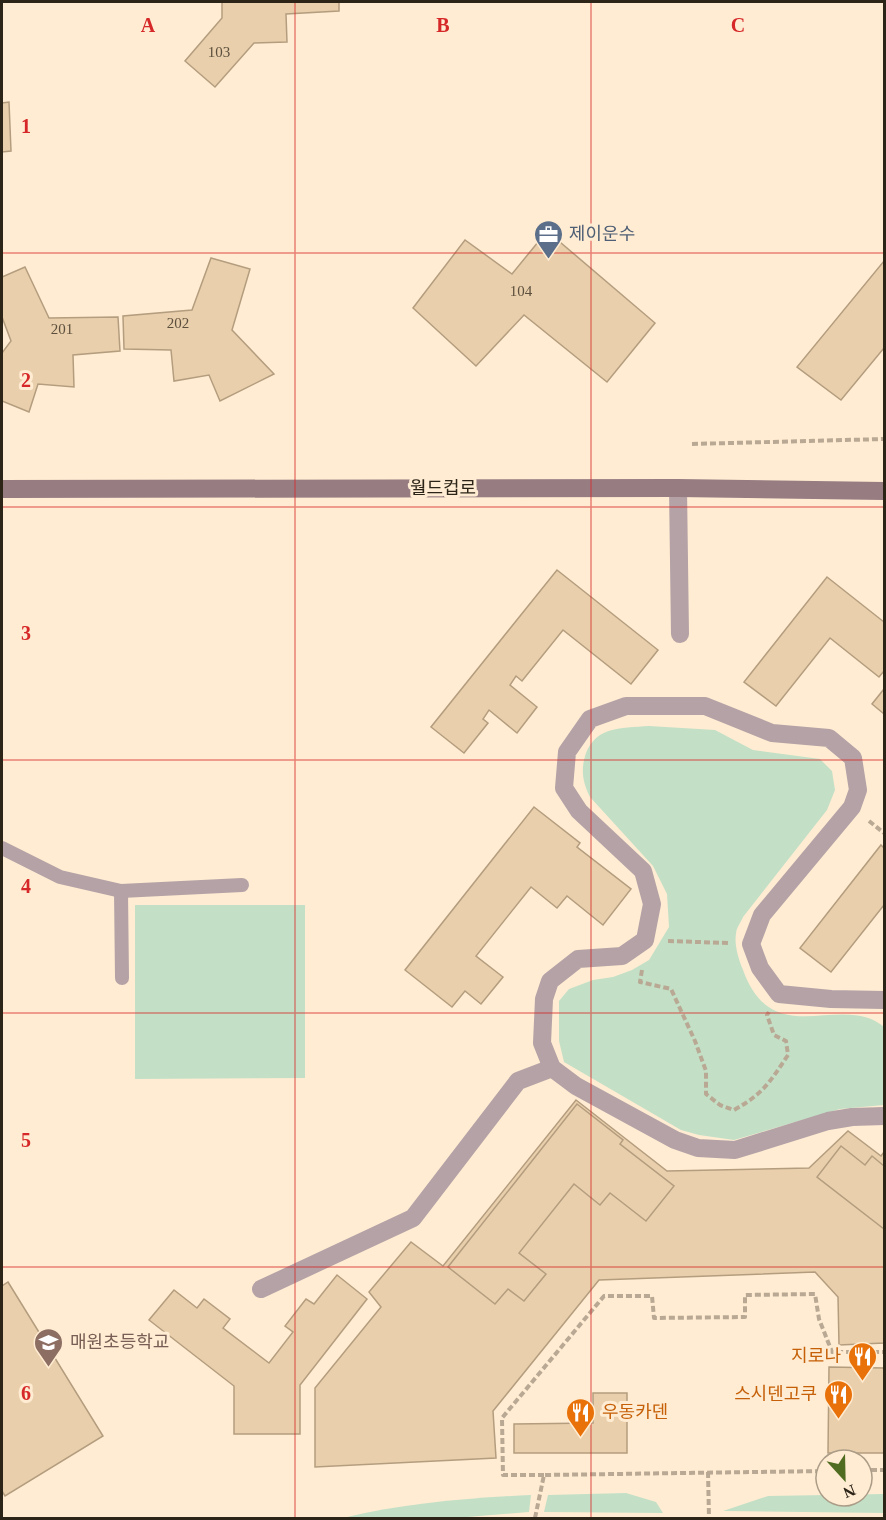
<svg xmlns="http://www.w3.org/2000/svg" width="886" height="1520" font-family="'Times New Roman','Noto Sans KR',serif">
	<style>
		.green { fill: #c3e0c7 }
		.building { fill: #e9cfab; stroke: #b49d7f; stroke-width: 1.5 }
		.lines { fill: none; stroke-linecap: round; stroke-linejoin: round }
		.path { stroke: #b9a994; stroke-width: 4; stroke-dasharray: 6 3; stroke-linecap: butt }
		.lane { stroke: #b4a2a6; stroke-width: 14 }
		.street { stroke: #b4a2a6; stroke-width: 18 }
		.secondary { stroke: #977c82; stroke-width: 18 }
		.grid { fill: none; stroke: #d62828; stroke-width: 1.5; stroke-opacity: 0.55 }
		.labels { text-anchor: middle; stroke-width: 6; stroke-linejoin: round; paint-order: stroke }
		.number-label { font-size: 15px; fill: #5c4f3d }
		.service-label { font-size: 18px; fill: #4e5e75; stroke: #ffecd2; text-anchor: start }
		.street-label { font-size: 18px; fill: #2d2418; stroke: #ffecd2 }
		.education-label { font-size: 18px; fill: #785e54; stroke: #ffecd2; text-anchor: start }
		.food-label { font-size: 18px; fill: #c56008; stroke: #ffecd2; text-anchor: end }
		.grid-label { font-size: 20px; text-anchor: middle; font-weight: bold; fill: #d62828; stroke: #ffecd2; stroke-width: 6; stroke-linejoin: round; paint-order: stroke }
	</style>
	<rect width="100%" height="100%" fill="#ffecd2"/>
	<g class="green">
		<path d="M649,726L715,730L753,750L820,759L832,771L835,790L827,810L743,917C741,922 736,928 736,934C734,945 739,960 743,970C773,1053 841,991 884,1027V1105L840,1109L734,1140L699,1135L681,1130L564,1062L559,1041V1001L569,989L593,980L613,977L632,970L649,960L669,927L667,894L653,866L590,797C584,785 581,774 584,760C592,726 620,728 649,726Z"/>
		<polygon points="135,905 305,905 305,1078 135,1079"/>
		<polygon points="626,1493 656,1502 663,1513 544,1512 548,1495"/>
		<polygon points="884,1494 884,1513 723,1511 768,1496"/>
		<path d="M531,1495L529,1512L455,1518H343C405,1503 468,1498 531,1495Z"/>
	</g>
	<g class="building">
		<polygon points="222,2 339,2 339,11 286,14 287,42 254,43 215,87 185,61 222,18"/>
		<polygon points="9,102 11,151 2,152 2,103"/>
		<polygon points="547,231 655,323 607,382 524,315 476,366 413,308 465,240 512,274"/>
		<polygon points="211,258 250,269 232,330 274,374 220,401 209,375 174,381 171,350 124,349 123,316 192,310"/>
		<polygon points="884,261 884,348 841,400 797,367"/>
		<polygon points="25,267 49,318 118,317 120,351 73,355 74,387 38,384 29,412 2,401 2,353 11,341 2,317 2,277"/>
		<polygon points="557,570 658,650 631,684 563,630 522,681 516,676 510,685 537,707 517,733 489,710 483,719 488,723 464,753 431,727"/>
		<polygon points="827,577 884,622 884,671 879,677 830,638 776,706 744,682"/>
		<polygon points="884,689 884,714 872,704"/>
		<polygon points="534,807 580,843 577,847 631,889 603,925 567,896 557,908 531,887 476,956 503,977 481,1004 465,991 452,1007 405,970"/>
		<polygon points="881,845 884,848 884,905 831,972 800,948"/>
		<polygon points="576,1100 667,1171 809,1168 848,1131 881,1156 884,1152 884,1343 839,1345 838,1297 815,1272 599,1280 493,1411 496,1458 315,1467 315,1388 381,1307 369,1292 411,1242 443,1266"/>
		<polygon points="577,1104 623,1140 620,1144 674,1186 646,1221 610,1193 600,1205 574,1184 519,1253 546,1274 524,1301 508,1289 495,1304 448,1267"/>
		<polygon points="841,1146 865,1165 872,1156 884,1166 884,1229 817,1177"/>
		<polygon points="337,1275 367,1299 300,1385 300,1434 234,1434 234,1386 149,1320 174,1290 197,1308 204,1299 230,1319 223,1328 269,1363 293,1332 285,1326 306,1299 314,1304"/>
		<polygon points="8,1282 103,1436 5,1496 2,1491 2,1286"/>
		<polygon points="829,1367 884,1368 884,1453 828,1453"/>
		<polygon points="593,1393 627,1393 627,1453 514,1453 514,1424 593,1423"/>
	</g>
	<g class="lines">
		<g class="path">
			<polyline points="692,444 884,439"/>
			<polyline points="869,821 884,833"/>
			<polyline points="668,941 729,943"/>
			<path d="M642,970L640,982L671,989L695,1041L706,1071V1094L720,1105L734,1110C763,1094 770,1082 788,1055L786,1041L774,1035L767,1015L769,1012"/>
			<polyline points="862,1470 884,1470"/>
			<polyline points="708,1472 709,1518"/>
			<polyline points="544,1475 503,1475 502,1418 604,1296 652,1296 654,1318 745,1317 745,1295 815,1294 819,1319 832,1352 884,1352"/>
			<polyline points="535,1518 544,1475 826,1471"/>
		</g>
		<g class="lane">
			<polyline points="2,848 60,877 121,891 242,885"/>
			<polyline points="121,891 122,978"/>
		</g>
		<g class="street">
			<polyline points="678,488 680,634"/>
			<polyline points="884,1000 831,999 779,994 760,968 751,944 762,915 852,807 858,790 853,758 829,738 772,733 705,706 626,706 590,719 567,752 564,788 579,811 643,871 652,904 645,940 622,956 578,959 550,981 544,999 542,1043 552,1068 576,1086 675,1140 698,1148 735,1150 828,1121 852,1117 884,1116"/>
			<polyline points="261,1289 413,1218 518,1081 552,1068"/>
		</g>
		<polyline class="secondary" points="2,489 678,488 884,491"/>
	</g>
	<path class="grid" d="M295,2V1518M591,2V1518M2,253H884M2,507H884M2,760H884M2,1013H884M2,1267H884"/>
	<defs>
		<symbol id="office-pin" viewBox="-11 -11 22 30"><path d="M0 17L-7.5 6A9.5 9.5 0 1 1 7.5 6Z" fill="#5c6f8a" stroke="#ffecd2"/><path d="M-6-3h4V-5.5h4V-3h4V5H-6ZM-1-4.5V-3h2v-1.5ZM-6 0V1H6V0Z" fill="#fff"/></symbol>
		<symbol id="school-pin" viewBox="-11 -11 22 30"><path d="M0 17L-7.5 6A9.5 9.5 0 1 1 7.5 6Z" fill="#8d6e63" stroke="#ffecd2"/><path d="M0-5L7-2L0 1L-7-2ZM-4 1L0 2.5L4 1V4Q0 6-4 4Z" fill="#fff"/></symbol>
		<symbol id="restaurant-pin" viewBox="-11 -11 22 30"><path d="M0 17L-7.5 6A9.5 9.5 0 1 1 7.5 6Z" fill="#e8710a" stroke="#ffecd2"/><path d="M-5-6h1v4h1v-4h1v4h1v-4h1v5L-1.5 .5V6h-2V.5L-5-1ZM5-6V6H3V1.5H1.5Q1.5-4 5-6Z" fill="#fff"/></symbol>
	</defs>
	<g fill-rule="evenodd">
		<use href="#office-pin" x="532" y="218" width="33" height="45"/>
		<use href="#school-pin" x="32" y="1326" width="33" height="45"/>
		<use href="#restaurant-pin" x="846" y="1340" width="33" height="45"/>
		<use href="#restaurant-pin" x="822" y="1378" width="33" height="45"/>
		<use href="#restaurant-pin" x="564" y="1396" width="33" height="45"/>
	</g>
	<g class="labels">
		<g class="number-label">
			<text x="219" y="57">103</text>
			<text x="521" y="296">104</text>
			<text x="178" y="328">202</text>
			<text x="62" y="334">201</text>
		</g>
		<g class="service-label">
			<text x="569" y="240">제이운수</text>
		</g>
		<g class="street-label">
			<text x="443" y="494">월드컵로</text>
		</g>
		<g class="education-label">
			<text x="70" y="1348">매원초등학교</text>
		</g>
		<g class="food-label">
			<text x="841" y="1362">지로나</text>
			<text x="817" y="1400">스시덴고쿠</text>
			<text x="602" y="1418" text-anchor="start">우동카덴</text>
		</g>
	</g>
	<g class="grid-label">
		<text x="148" y="32">A</text>
		<text x="443" y="32">B</text>
		<text x="738" y="32">C</text>
		<text x="26" y="133">1</text>
		<text x="26" y="387">2</text>
		<text x="26" y="640">3</text>
		<text x="26" y="893">4</text>
		<text x="26" y="1147">5</text>
		<text x="26" y="1400">6</text>
	</g>
	<rect width="886" height="1520" fill="none" stroke="#2d2418" stroke-width="6"/>
	<g transform="translate(844 1478) rotate(158)"><circle r="28" fill="#ffecd2" stroke="#ab9c88" stroke-width="1.5"/>
	<path d="M0-4.5L10 22L0 15L-10 22Z" fill="#506c20"/>
	<text y="-9" font-size="16" font-weight="bold" text-anchor="middle" fill="#2d2418">N</text>
	</g>
</svg>
